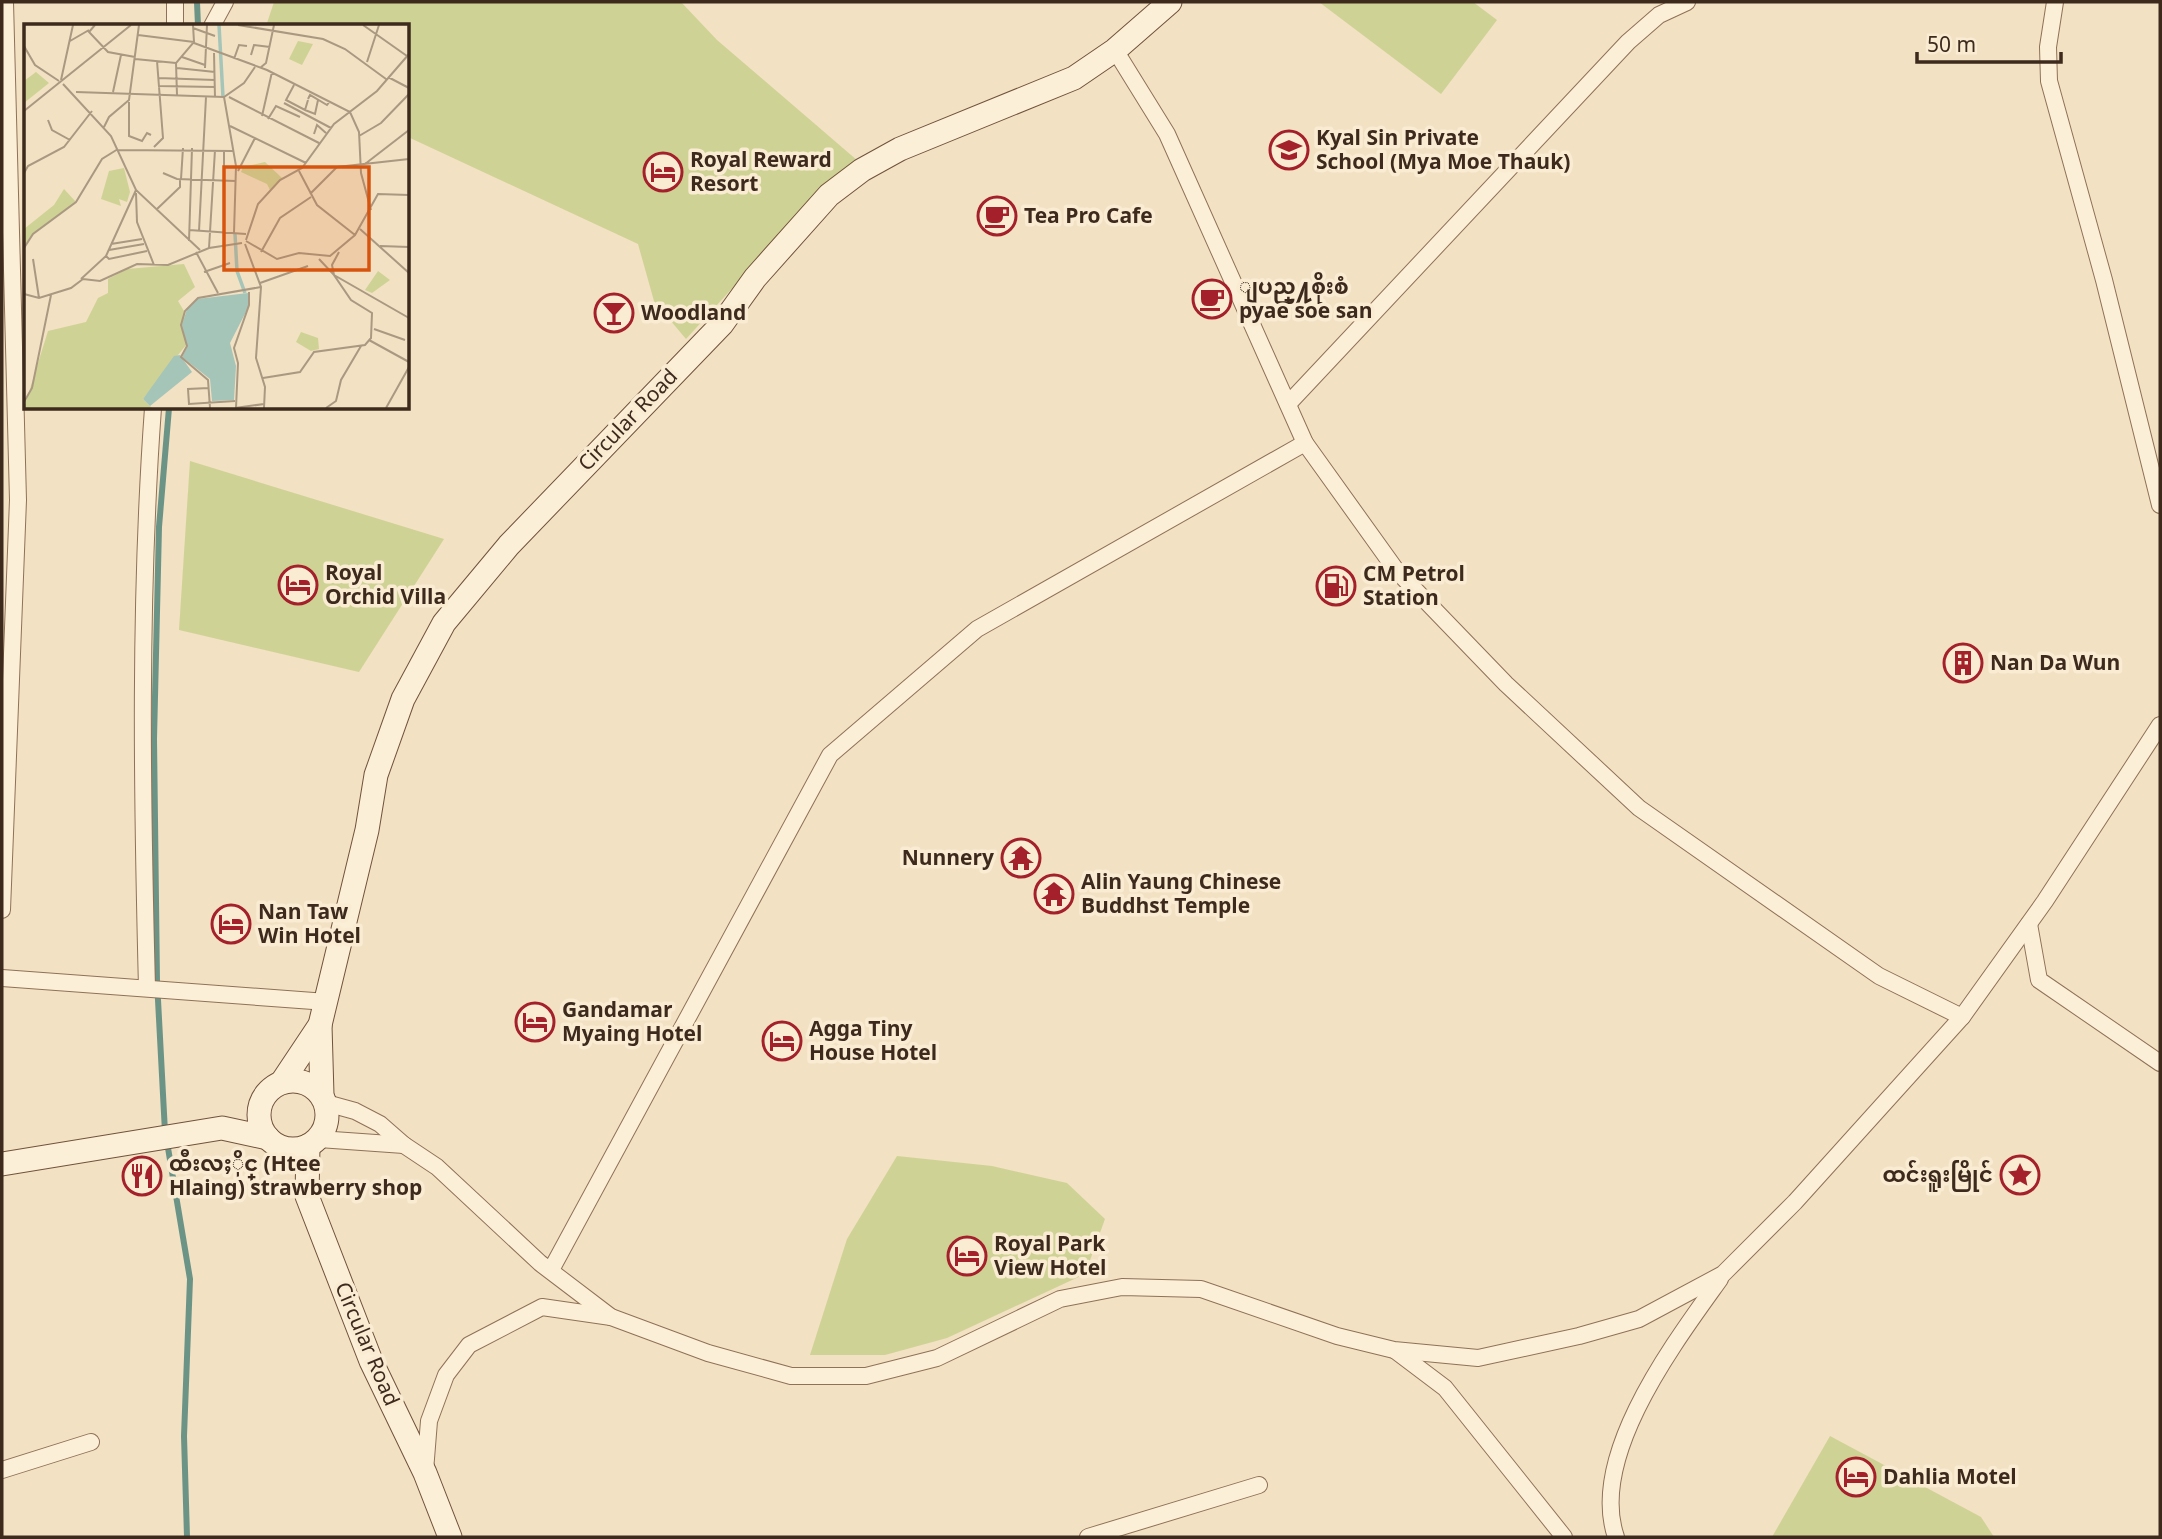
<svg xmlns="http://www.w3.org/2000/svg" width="2162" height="1539" font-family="Georgia,'Noto Sans Myanmar',serif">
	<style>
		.green { fill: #cfd295 }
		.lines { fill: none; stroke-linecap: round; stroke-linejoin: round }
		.stream { stroke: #6b9487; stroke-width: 6 }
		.street-casing { stroke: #8f7157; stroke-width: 18 }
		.secondary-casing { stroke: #71523b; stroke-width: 25 }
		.street { stroke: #fcefd7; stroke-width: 16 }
		.secondary { stroke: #fcefd7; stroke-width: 23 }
		.labels { text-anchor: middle; stroke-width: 7; stroke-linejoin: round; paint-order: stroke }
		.poi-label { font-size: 21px; font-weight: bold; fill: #3d2a1d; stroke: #f9ecd3; text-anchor: start }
		.street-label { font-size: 21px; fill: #3d2a1d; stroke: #f9ecd3 }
		.inset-river { fill: none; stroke: #a5c5b9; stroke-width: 3.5 }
		.inset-road { fill: none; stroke: #aa9881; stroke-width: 2 }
		.view { fill: #d7540e; fill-opacity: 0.15; stroke: #d7540e; stroke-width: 3.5 }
		.inset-edge { fill: none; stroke: #3d2a1d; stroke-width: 3.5 }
	</style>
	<rect width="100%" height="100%" fill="#f2e1c3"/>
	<g class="green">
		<polygon points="274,2 681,2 717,40 858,161 828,183 686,339 654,301 638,244 408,137 408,26 266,26"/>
		<polygon points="1319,2 1473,2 1497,20 1441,94"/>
		<polygon points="190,461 444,539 359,672 179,630"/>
		<polygon points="897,1156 992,1166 1067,1183 1105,1219 1085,1274 947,1338 885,1355 810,1355 847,1239"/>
		<polygon points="1830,1436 1981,1517 1994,1537 1772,1537"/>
	</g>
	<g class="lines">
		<g class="stream">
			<polyline points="197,2 198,26"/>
			<polyline points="165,1132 157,981 154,739 159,527 169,408"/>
			<polyline points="167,1142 190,1279 184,1436 187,1537"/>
		</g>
		<defs>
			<g id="street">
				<polyline points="175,2 175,26"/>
				<polyline points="2055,2 2048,47 2049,81 2104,280 2160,505"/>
				<polyline points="212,26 225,2"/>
				<polyline points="1115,50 1167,134 1305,443 1396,570 1506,684 1639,808 1879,976 1962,1017"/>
				<polyline points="1288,404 1628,42 1659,15 1687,2"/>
				<polyline points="2,910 18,500 5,2"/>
				<polyline points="2029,924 2039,980 2160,1063"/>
				<polyline points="2,978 327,1002"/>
				<path d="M147,988C142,794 139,601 153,408"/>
				<polyline points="326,1103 355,1111 380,1124 404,1145 437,1167 540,1263 611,1317 708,1353 791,1376 866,1376 937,1358 1060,1299 1122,1287 1201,1289 1337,1336 1394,1350 1478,1358 1579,1336 1639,1319 1723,1274 1795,1202 1962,1017 2045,901 2160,725"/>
				<polyline points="319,1139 404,1145"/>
				<polyline points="551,1270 830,755 977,629 1305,443"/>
				<polyline points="1396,1351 1445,1388 1564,1537"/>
				<polyline points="2,1470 91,1442"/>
				<polyline points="425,1471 429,1421 446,1375 469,1345 542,1307 611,1317"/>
				<polyline points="1088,1537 1259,1485"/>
				<path d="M1616,1537C1588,1456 1675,1342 1720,1279"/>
			</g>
			<g id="secondary">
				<polyline points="320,1025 322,1095"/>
				<circle cx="293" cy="1115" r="34"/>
				<polyline points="282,1082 320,1025 367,830 376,775 403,699 444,623 509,545 722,324 755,278 829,195 862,170 900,149 1074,78 1115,50 1170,2"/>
				<polyline points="308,1146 307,1196 371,1361 425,1473 450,1537"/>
				<polyline points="2,1164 222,1128 268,1138"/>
			</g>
		</defs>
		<use href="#street" class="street-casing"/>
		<use href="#secondary" class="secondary-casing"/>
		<use href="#street" class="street"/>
		<use href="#secondary" class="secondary"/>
	</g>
	<defs>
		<symbol id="school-ring" viewBox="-11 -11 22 22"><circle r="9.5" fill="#f9ecd3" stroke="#a4212b" stroke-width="1.5"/><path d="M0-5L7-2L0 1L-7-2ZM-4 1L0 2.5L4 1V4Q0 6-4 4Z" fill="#a4212b"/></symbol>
		<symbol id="hotel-ring" viewBox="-11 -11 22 22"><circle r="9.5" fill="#f9ecd3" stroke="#a4212b" stroke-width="1.5"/><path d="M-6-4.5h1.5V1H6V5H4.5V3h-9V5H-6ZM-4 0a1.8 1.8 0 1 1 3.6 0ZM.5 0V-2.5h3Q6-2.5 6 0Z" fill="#a4212b"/></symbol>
		<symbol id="cafe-ring" viewBox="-11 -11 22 22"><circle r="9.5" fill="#f9ecd3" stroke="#a4212b" stroke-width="1.5"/><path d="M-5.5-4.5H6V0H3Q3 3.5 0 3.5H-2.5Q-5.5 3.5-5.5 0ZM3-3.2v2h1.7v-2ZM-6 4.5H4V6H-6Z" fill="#a4212b"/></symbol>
		<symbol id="bar-ring" viewBox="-11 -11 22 22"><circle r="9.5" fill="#f9ecd3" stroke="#a4212b" stroke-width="1.5"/><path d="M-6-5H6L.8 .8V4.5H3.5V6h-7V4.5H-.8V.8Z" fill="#a4212b"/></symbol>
		<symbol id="fuel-ring" viewBox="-11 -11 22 22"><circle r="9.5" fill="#f9ecd3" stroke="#a4212b" stroke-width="1.5"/><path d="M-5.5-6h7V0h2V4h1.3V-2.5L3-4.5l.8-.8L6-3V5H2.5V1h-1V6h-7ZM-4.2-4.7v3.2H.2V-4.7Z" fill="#a4212b"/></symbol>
		<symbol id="building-ring" viewBox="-11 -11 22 22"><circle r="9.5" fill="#f9ecd3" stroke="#a4212b" stroke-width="1.5"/><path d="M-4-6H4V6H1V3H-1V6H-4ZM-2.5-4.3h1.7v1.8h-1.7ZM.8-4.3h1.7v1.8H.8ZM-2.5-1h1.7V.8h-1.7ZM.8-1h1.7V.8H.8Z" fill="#a4212b"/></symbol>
		<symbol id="temple-ring" viewBox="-11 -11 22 22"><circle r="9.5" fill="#f9ecd3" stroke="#a4212b" stroke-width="1.5"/><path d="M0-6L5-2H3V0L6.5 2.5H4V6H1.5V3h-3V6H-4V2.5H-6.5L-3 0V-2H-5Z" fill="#a4212b"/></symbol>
		<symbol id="sight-ring" viewBox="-11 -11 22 22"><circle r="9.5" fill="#f9ecd3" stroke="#a4212b" stroke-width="1.5"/><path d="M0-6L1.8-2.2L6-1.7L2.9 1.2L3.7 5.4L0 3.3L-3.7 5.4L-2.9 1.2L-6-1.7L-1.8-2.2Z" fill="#a4212b"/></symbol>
		<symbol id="restaurant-ring" viewBox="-11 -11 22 22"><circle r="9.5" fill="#f9ecd3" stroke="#a4212b" stroke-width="1.5"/><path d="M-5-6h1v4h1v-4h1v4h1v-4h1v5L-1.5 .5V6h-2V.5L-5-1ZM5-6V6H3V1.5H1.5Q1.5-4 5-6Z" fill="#a4212b"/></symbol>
	</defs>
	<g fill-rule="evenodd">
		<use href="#school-ring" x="1267" y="128" width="44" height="44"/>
		<use href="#hotel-ring" x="641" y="150" width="44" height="44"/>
		<use href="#cafe-ring" x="975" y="194" width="44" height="44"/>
		<use href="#cafe-ring" x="1190" y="277" width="44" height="44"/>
		<use href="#bar-ring" x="592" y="291" width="44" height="44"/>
		<use href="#hotel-ring" x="276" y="563" width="44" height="44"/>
		<use href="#fuel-ring" x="1314" y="564" width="44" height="44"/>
		<use href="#building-ring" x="1941" y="641" width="44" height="44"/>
		<use href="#temple-ring" x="999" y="836" width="44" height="44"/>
		<use href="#temple-ring" x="1032" y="872" width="44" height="44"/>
		<use href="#hotel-ring" x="209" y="902" width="44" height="44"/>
		<use href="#hotel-ring" x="513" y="1000" width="44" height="44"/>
		<use href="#hotel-ring" x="760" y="1019" width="44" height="44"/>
		<use href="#sight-ring" x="1998" y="1153" width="44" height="44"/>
		<use href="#restaurant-ring" x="120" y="1154" width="44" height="44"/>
		<use href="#hotel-ring" x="945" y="1234" width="44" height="44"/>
		<use href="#hotel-ring" x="1834" y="1455" width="44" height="44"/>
	</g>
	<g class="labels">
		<g class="poi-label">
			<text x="1316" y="145">Kyal Sin Private<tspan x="1316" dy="24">School (Mya Moe Thauk)</tspan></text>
			<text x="690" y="167">Royal Reward<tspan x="690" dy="24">Resort</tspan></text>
			<text x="1024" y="223">Tea Pro Cafe</text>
			<text x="1239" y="294">ျပည္႔စိုးစံ<tspan x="1239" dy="24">pyae soe san</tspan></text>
			<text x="641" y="320">Woodland</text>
			<text x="325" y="580">Royal<tspan x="325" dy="24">Orchid Villa</tspan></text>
			<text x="1363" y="581">CM Petrol<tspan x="1363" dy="24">Station</tspan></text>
			<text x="1990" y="670">Nan Da Wun</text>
			<text x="994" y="865" text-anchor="end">Nunnery</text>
			<text x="1081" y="889">Alin Yaung Chinese<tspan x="1081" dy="24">Buddhst Temple</tspan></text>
			<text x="258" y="919">Nan Taw<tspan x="258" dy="24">Win Hotel</tspan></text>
			<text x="562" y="1017">Gandamar<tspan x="562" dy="24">Myaing Hotel</tspan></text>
			<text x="809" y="1036">Agga Tiny<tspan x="809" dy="24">House Hotel</tspan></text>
			<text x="169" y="1171">ထီးလႈိုင္ (Htee<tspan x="169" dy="24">Hlaing) strawberry shop</tspan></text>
			<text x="1993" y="1182" text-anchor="end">ထင်းရူးမြိုင်</text>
			<text x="994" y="1251">Royal Park<tspan x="994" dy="24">View Hotel</tspan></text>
			<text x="1883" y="1484">Dahlia Motel</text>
		</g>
		<g class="street-label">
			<text transform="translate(628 420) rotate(-46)" y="7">Circular Road</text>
			<text transform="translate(367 1344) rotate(67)" y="7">Circular Road</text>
		</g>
	</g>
	<g transform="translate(24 24)">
		<rect width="385" height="385" fill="#f2e1c3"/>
		<path d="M274,17L289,20L278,41L265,35ZM12,48L25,59L0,79V57ZM241,138L258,154L246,166L243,160L217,148L219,143ZM100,144L106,168L103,178L95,175L97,182L77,175L85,147ZM40,165L52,178L9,210L0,224V205L30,181ZM160,240L171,263L154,277L160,287L162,321L119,375L128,384H0L24,307L62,298L74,274L84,269V255L103,245ZM354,247L366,256L348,269L341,266ZM277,308L294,314L295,325L287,327L272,318Z" fill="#cfd295"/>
		<path d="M224,269L225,282L206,319L212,342L210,376L188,377L186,355L158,333L163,323L158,301L163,285L173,275ZM156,331L168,348L126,382L119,375L150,332Z" fill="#a5c5b9"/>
		<path class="inset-river" d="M195,1L199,73M211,210L213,247L221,269"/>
		<path class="inset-road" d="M71,1L65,8L84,28L111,33M214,1L299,15L321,25L362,55M339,1L383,32M169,4L191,12M114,11L170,18M46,17L65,6M170,19L243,46L326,88L335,108L337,149L347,186M0,22L11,41L35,57M190,29L191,74M227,31L230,21L246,23M158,33L181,41M111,35L152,39M210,35L215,21L223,22M343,38L355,1M153,44L191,48M181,44L183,1M236,44L242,39L250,1M364,53L385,64M134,54L191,56M37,56L49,1M39,60L87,112L112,166L176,226M270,61L262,76L281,86L284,76M134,62L191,63M52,68L200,73L220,59L231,43M89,68L97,31M153,71L152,39L170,18L169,1M200,73L212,142L210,209M205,73L295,119M284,75L286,71L303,81L306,77M105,78V112L118,117L123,109L127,111M260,79L307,104M281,86L291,90L294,76M0,87L107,1M238,92L248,48M244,95L252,82L276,93M24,96L28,106L46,116M206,102L282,139M80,103L85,93L105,76L115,1M290,110L293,101L302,109M335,112L357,99L385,70M130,123L139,114L133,37M94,126L209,127M341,140L385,106M214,147L231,114M275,147L293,181L331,211M0,149L4,142L40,123L68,87M139,149L153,155L212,157M157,155L159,124M112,169L113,198L130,241M286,170L313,143L385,135M133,185L156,163V155M336,205L385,249M165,206L222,210M175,207L182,73M222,216L234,180L256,156L278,144L310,100L353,67L385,30M165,217L168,124M222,217L253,235L275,229L306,232L331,211L354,170L385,171M87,220L118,215M221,220L237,263L232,334L241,363L240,384M200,221V126M356,222L385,223M0,224L9,210L52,178L78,135L94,125M185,224L191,126M85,226L120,220M172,228L194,269M237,228L256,194L287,173M82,232L85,235L123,227M9,235L15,274M295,235L310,251L385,294M180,248L206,239M57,255L82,232L112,166M236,259L284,242M0,270L15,274L47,264L59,255L76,257L113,240L144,241L185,224L218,219M350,305L381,316M345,316L385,338M239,354L276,348L290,328L341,321L347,314L348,289L327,276L310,251L308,241L315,228M185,364L164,365L165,380L211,377M0,378L8,364L27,271M186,384L184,356L157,333L163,322L157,301L161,287L174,274L237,263M211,384L240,380M212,384L214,339L210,324L225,281V268M302,384L312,377L317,356L337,322M362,384L385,343"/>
		<path class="view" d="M200,143H345V246H200Z"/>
		<rect width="385" height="385" class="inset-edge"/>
	</g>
	<rect width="2162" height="1539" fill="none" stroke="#3d2a1d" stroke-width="7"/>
	<path d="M1917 52v10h144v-10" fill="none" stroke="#3d2a1d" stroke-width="3.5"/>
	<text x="1927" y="52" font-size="21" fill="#3d2a1d" stroke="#f9ecd3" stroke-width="5" paint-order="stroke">50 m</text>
</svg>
